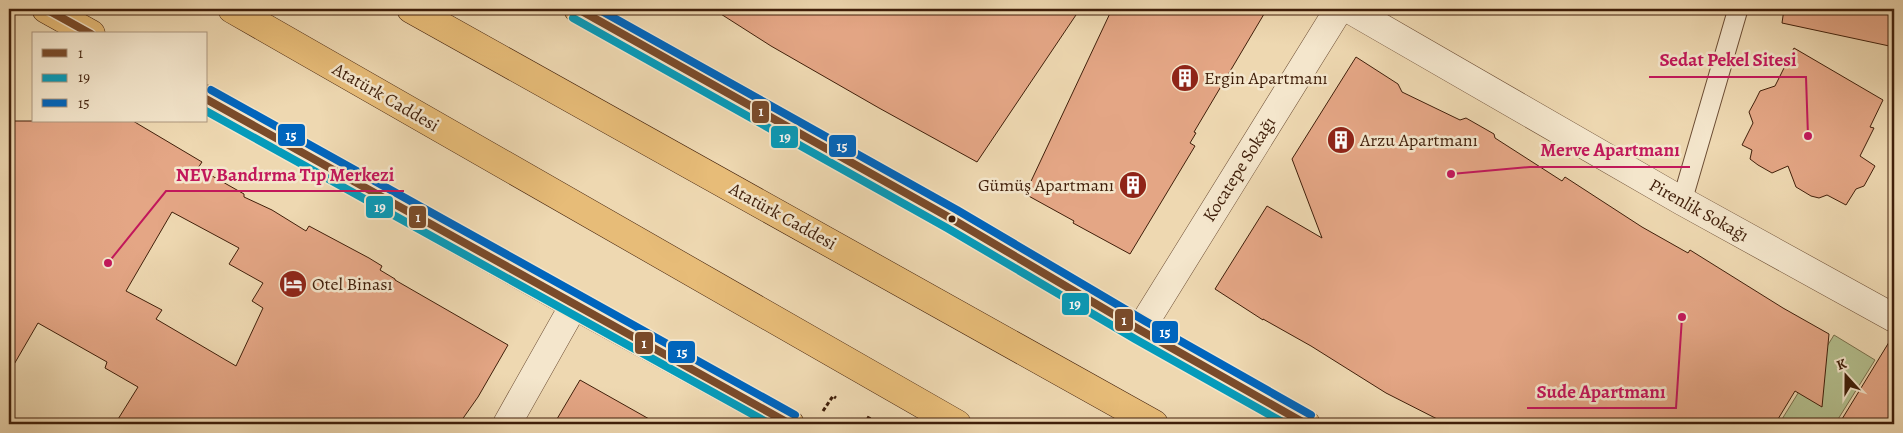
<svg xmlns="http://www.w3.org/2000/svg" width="1903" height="433" font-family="Alegreya,serif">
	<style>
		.green { fill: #b4c08f; stroke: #7a704c }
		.building { fill: #e4a685; stroke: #401f0a; fill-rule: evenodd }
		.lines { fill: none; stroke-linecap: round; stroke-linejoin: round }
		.lane-casing { stroke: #6c4d34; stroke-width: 21 }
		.street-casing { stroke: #6c4d34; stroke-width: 29 }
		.primary-casing { stroke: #401f0a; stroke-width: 29 }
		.highway-casing { stroke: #401f0a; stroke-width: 29 }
		.path { stroke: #401f0a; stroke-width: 3; stroke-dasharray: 4 2.5; stroke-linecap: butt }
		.lane { stroke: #f4e6cc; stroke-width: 19 }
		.street { stroke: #f4e6cc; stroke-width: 28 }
		.primary { stroke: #e7bc78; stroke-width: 28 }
		.highway { stroke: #e7bc78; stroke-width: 28 }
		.bus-1-casing { stroke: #f4e6cc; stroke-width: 11 }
		.bus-2-casing { stroke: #f4e6cc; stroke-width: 11 }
		.bus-3-casing { stroke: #f4e6cc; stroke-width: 11 }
		.bus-1 { stroke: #7a4b2a; stroke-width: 8 }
		.bus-2 { stroke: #069bba; stroke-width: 8 }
		.bus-3 { stroke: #0065bd; stroke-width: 8 }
		.bus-dot { fill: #401f0a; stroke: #f4e6cc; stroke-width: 2 }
		.labels { text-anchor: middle; stroke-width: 5; stroke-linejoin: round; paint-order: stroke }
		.poi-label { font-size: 18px; fill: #401f0a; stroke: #f4e6cc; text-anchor: start }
		.street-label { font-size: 18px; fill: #401f0a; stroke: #f4e6cc }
		.leader { fill: none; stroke: #c2185b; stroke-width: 2 }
		.callout-dot { fill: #c2185b; stroke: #f4e6cc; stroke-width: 2 }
		.callout-label { font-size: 19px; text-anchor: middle; font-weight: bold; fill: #c2185b; stroke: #f4e6cc; stroke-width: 5; stroke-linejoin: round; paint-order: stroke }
		.line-badge { stroke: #f4e6cc; stroke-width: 2 }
		.badge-label { font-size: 14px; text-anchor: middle; font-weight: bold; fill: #fff }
	</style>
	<rect width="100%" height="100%" fill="#eed8b1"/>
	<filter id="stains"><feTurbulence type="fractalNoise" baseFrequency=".004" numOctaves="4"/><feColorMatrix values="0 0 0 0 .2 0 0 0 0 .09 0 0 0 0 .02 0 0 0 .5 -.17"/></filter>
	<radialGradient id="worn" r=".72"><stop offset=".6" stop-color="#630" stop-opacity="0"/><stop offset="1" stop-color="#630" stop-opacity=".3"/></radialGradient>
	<polygon class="green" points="1834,335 1875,360 1835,424 1779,424"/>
	<g class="building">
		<polygon points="713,9 1080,9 977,162 879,108 771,46"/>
		<polygon points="1112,9 1267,9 1194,132 1196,133 1190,143 1195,146 1130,254 1073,223 1074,221 1025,194"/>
		<polygon points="1784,9 1894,9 1894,47 1782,23"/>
		<polygon points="1794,48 1883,100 1870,127 1874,128 1860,156 1875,166 1864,186 1856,189 1846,205 1827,195 1819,198 1811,196 1796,187 1788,166 1772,173 1758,165 1750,159 1752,150 1742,145 1753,123 1749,112 1755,101 1760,91 1775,86"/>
		<polygon points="1356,57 1398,84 1402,92 1460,120 1466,118 1494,134 1495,138 1562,181 1565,177 1642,227 1688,253 1690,250 1783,308 1829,334 1822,407 1795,391 1775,424 1447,424 1386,393 1311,346 1263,319 1263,320 1215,289 1267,206 1322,238 1292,159"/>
		<path d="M9,121H133L202,162L198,168L244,194V197L272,210L306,231L309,226L369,258L382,266L380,270L395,279V280L508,345L478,397L459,424H115L138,387L105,368L107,362L38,323L9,373ZM172,212L239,248L229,264L263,283L252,301L263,308L236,366L156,319L162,310L126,291Z"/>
		<polygon points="1894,334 1894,424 1839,424"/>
		<polygon points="580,380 658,424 554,424"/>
	</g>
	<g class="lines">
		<defs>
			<polyline id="lane" points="1682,201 1738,9"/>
			<g id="street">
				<polyline points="1349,9 1682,201 1894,318"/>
				<polyline points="1140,330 1339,9"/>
				<polyline points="507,424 574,305"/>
			</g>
			<g id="primary">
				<polyline points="46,9 91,34"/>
				<polyline points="578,9 952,219 1140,330 1306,424"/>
				<polyline points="206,99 574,305 790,424"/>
			</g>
			<g id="highway">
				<polyline points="232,9 957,424"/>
				<polyline points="411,9 1154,424"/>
			</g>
		</defs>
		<use href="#lane" class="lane-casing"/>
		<use href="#street" class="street-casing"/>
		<use href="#primary" class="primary-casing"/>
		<use href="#highway" class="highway-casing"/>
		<g class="path">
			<polyline points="823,411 833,396 836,398"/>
			<polyline points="867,417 880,424"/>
		</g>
		<use href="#lane" class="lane"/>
		<use href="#street" class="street"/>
		<use href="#primary" class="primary"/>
		<use href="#highway" class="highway"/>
		<defs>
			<g id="bus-1">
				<polyline points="46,9 91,34"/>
				<polyline points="578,9 952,219 1140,330 1306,424"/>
				<polyline points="206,99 790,424"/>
			</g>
			<g id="bus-2">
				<polyline points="573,18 947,228 1135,339 1286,424"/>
				<polyline points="206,111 770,424"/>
			</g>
			<g id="bus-3">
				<polyline points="598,9 957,210 1145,321 1311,415"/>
				<polyline points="211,90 795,415"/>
			</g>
		</defs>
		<use href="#bus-1" class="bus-1-casing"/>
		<use href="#bus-2" class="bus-2-casing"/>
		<use href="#bus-3" class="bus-3-casing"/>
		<use href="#bus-1" class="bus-1"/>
		<use href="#bus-2" class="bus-2"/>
		<use href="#bus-3" class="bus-3"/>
	</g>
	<defs>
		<symbol id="building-disc" viewBox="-11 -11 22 22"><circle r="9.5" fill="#8f2418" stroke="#f4e6cc"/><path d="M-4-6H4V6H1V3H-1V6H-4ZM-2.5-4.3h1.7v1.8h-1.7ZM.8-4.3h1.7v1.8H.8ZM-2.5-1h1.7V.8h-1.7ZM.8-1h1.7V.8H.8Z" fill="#fff"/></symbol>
		<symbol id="hotel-disc" viewBox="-11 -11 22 22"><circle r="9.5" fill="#8f2418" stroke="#f4e6cc"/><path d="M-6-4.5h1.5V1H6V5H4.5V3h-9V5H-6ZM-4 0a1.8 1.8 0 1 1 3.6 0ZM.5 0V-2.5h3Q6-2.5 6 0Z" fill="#fff"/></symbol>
	</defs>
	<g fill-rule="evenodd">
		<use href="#building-disc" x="1169" y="62" width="32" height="32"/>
		<use href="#building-disc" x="1325" y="124" width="32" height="32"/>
		<use href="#building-disc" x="1117" y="169" width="32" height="32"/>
		<use href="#hotel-disc" x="277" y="268" width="32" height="32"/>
	</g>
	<circle class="bus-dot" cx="952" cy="219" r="4.5"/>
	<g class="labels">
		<g class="poi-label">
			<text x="1204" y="84">Ergin Apartmanı</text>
			<text x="1360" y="146">Arzu Apartmanı</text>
			<text x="1114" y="191" text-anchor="end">Gümüş Apartmanı</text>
			<text x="312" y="290">Otel Binası</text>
		</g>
		<g class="street-label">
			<text transform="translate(386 97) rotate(30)" y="6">Atatürk Caddesi</text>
			<text transform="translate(1239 169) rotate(-58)" y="6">Kocatepe Sokağı</text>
			<text transform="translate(1699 210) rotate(29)" y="6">Pirenlik Sokağı</text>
			<text transform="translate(783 216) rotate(29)" y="6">Atatürk Caddesi</text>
		</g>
	</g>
	<path class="leader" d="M1808 136L1806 77H1649M1451 174L1530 167H1690M108 263L166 191H404M1682 317L1676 408H1527"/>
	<g class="callout-dot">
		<circle cx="1808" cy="136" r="5"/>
		<circle cx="1451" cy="174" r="5"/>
		<circle cx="108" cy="263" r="5"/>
		<circle cx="1682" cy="317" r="5"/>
	</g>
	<g class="callout-label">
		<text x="1728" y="66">Sedat Pekel Sitesi</text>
		<text x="1610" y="156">Merve Apartmanı</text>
		<text x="285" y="181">NEV Bandırma Tıp Merkezi</text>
		<text x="1601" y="398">Sude Apartmanı</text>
	</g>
	<g class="line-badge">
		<rect x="751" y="100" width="19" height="24" rx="5" fill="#7a4b2a"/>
		<rect x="277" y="123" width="29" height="24" rx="5" fill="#0065bd"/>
		<rect x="770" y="125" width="29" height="24" rx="5" fill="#069bba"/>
		<rect x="828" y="134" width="29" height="24" rx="5" fill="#0065bd"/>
		<rect x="365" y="195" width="29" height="24" rx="5" fill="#069bba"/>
		<rect x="408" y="205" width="19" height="24" rx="5" fill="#7a4b2a"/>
		<rect x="1061" y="292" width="29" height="24" rx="5" fill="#069bba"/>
		<rect x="1114" y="308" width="20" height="24" rx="5" fill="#7a4b2a"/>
		<rect x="1151" y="320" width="28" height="24" rx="5" fill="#0065bd"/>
		<rect x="634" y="331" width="20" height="24" rx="5" fill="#7a4b2a"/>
		<rect x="667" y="340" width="29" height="24" rx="5" fill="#0065bd"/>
	</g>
	<g class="badge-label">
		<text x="761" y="116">1</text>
		<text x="291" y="140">15</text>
		<text x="785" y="142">19</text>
		<text x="842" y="151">15</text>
		<text x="380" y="212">19</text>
		<text x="418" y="222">1</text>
		<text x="1075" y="309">19</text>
		<text x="1124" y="325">1</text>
		<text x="1165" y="337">15</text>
		<text x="644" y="348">1</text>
		<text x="682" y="357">15</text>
	</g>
	<rect width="1903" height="433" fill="none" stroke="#eed8b1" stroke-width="30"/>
	<rect x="10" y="10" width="1883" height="413" fill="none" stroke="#401f0a" stroke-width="2.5"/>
	<rect x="15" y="15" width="1873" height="403" fill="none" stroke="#401f0a"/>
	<rect x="32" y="32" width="175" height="90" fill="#f4e6cc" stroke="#ac967e"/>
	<rect x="42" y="49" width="25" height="8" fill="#7a4b2a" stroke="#ac967e"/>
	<text x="78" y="58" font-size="15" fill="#401f0a">1</text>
	<rect x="42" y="74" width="25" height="8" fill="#069bba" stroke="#ac967e"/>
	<text x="78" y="82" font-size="15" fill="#401f0a">19</text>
	<rect x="42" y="99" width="25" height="8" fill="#0065bd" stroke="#ac967e"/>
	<text x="78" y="108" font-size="15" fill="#401f0a">15</text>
	<g transform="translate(1846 376) rotate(339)" stroke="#f4e6cc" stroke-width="4" paint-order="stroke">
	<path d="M0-4L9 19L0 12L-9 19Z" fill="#401f0a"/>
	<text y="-8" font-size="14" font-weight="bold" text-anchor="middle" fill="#401f0a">K</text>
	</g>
	<rect width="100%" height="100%" filter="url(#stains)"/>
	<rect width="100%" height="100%" fill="url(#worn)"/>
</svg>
